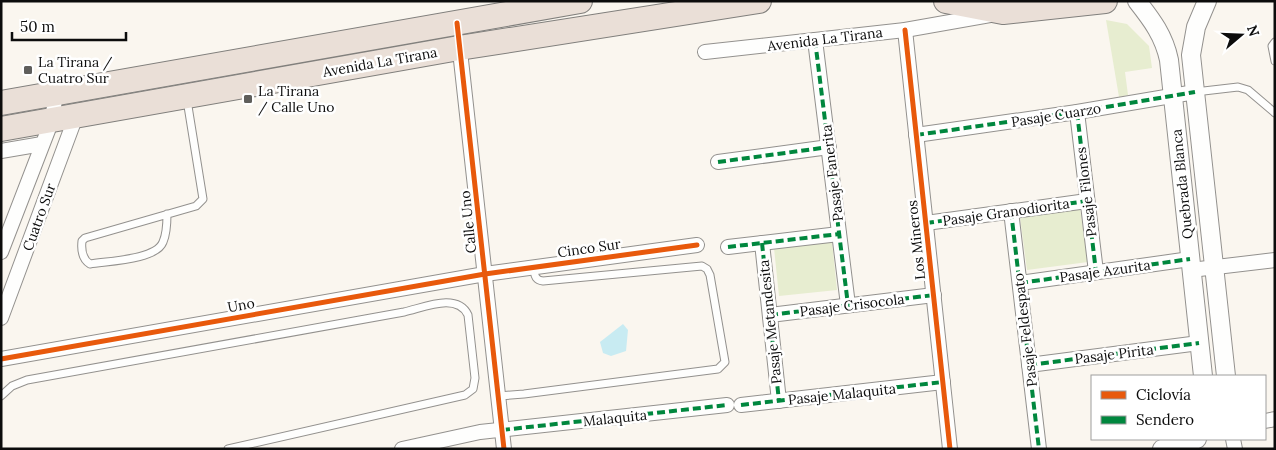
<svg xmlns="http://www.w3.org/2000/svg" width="1276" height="450" font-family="Lora,serif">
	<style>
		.green { fill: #e7edd0 }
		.water { fill: #c8ebf2 }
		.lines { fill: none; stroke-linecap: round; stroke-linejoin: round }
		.service-casing { stroke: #93918e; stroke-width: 9 }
		.minor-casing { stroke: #93918e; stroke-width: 16 }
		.tertiary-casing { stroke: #93918e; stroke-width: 20 }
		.trunk-casing { stroke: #807f7c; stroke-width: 26 }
		.service { stroke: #fefefd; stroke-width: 7 }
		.minor { stroke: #fefefd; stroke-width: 14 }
		.tertiary { stroke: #fefefd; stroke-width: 18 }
		.trunk { stroke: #eadfd7; stroke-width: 24 }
		.quiet { stroke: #00873e; stroke-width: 4; stroke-dasharray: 8 4; stroke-linecap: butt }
		.cycleway-casing { stroke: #fff; stroke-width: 8 }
		.cycleway { stroke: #e8590c; stroke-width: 5 }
		.poi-dot { fill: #5f5e5b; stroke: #fff; stroke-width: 2 }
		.labels { text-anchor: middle; stroke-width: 5; stroke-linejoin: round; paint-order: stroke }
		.street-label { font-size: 14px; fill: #0c0c0c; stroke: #fff }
		.poi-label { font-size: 14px; fill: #0c0c0c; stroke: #fff; text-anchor: start }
	</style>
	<rect width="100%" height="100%" fill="#faf6ef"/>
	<g class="green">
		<polygon points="1106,20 1127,24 1149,46 1152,68 1125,72 1128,95 1119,97"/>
		<polygon points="1080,209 1088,262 1027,270 1020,217"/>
		<polygon points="832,242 837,290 779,296 774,248"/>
	</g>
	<polygon class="water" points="623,324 628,330 626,351 611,356 603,353 600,342"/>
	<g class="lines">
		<defs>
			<g id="service">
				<polyline points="1275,42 1272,46 1275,61"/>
				<polyline points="1195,92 1238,87 1248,90 1275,113"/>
				<path d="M167,214C167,223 167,233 163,242C156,260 108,261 90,264C82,259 81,250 82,241L85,238L196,206L203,199L187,100"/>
				<path d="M1,396L12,386L27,380L404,312C423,308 457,292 468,315L475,378L473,389L465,395L228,449"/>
				<path d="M499,396L524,394L718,369L725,362L710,275L707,269L702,266L543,281C534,280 535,274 533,267"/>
			</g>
			<g id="minor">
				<polyline points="905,30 950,449"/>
				<polyline points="815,40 848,305"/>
				<polyline points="459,42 504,449"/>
				<polyline points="705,52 905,30 990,15"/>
				<polyline points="1077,112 1096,272"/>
				<polyline points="916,135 1077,112 1195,92"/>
				<polyline points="1,151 42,144"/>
				<polyline points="718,162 829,147"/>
				<polyline points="1011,211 1039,449"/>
				<polyline points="926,223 1087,201"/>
				<polyline points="762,243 779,401"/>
				<polyline points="728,247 839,234"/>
				<polyline points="1,252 52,120 56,93"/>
				<polyline points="1191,270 1275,260"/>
				<polyline points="1020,283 1190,259"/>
				<polyline points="770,315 934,295"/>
				<polyline points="1,318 76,116"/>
				<polyline points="1,359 485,274 697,245"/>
				<polyline points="1029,365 1199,343"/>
				<polyline points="741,405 943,382"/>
				<polyline points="1265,421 1275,419"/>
				<polyline points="1233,439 1235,449"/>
				<polyline points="402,449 480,432 727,405"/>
			</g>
			<g id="tertiary">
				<path d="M1137,1C1152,20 1164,36 1169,60L1203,376"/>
				<polyline points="1207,1 1196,27 1191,55 1226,376"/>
				<polyline points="1162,449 1197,439"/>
			</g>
			<g id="trunk">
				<polyline points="946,1 1003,12 1105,1"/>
				<polyline points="1,103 580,1"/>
				<polyline points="1,129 459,48 759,1"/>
			</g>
		</defs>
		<use href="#service" class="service-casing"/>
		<use href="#minor" class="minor-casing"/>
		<use href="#tertiary" class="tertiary-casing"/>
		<use href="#trunk" class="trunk-casing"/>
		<use href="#service" class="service"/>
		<use href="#minor" class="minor"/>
		<use href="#tertiary" class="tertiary"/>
		<use href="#trunk" class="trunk"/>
		<g class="quiet">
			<polyline points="815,40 848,305"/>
			<polyline points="1077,112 1096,272"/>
			<polyline points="916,135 1077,112 1195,92"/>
			<polyline points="718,162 829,147"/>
			<polyline points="1011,211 1039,449"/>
			<polyline points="926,223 1087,201"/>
			<polyline points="762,243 779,401"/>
			<polyline points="728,247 839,234"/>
			<polyline points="1020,283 1190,259"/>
			<polyline points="770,315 934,295"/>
			<polyline points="1029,365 1199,343"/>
			<polyline points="741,405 943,382"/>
			<polyline points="502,430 727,405"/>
		</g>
		<defs>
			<g id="cycleway">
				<polyline points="457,23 504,449"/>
				<polyline points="905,30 950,449"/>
				<polyline points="1,359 485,274 697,245"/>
			</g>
		</defs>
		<use href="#cycleway" class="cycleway-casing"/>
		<use href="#cycleway" class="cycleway"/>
	</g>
	<g class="poi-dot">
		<rect x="23" y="65" width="10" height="10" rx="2.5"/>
		<rect x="243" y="94" width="10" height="10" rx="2.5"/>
	</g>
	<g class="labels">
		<g class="street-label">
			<text transform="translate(825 39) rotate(-7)" y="5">Avenida La Tirana</text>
			<text transform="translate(380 62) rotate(-10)" y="5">Avenida La Tirana</text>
			<text transform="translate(1056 115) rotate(-9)" y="5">Pasaje Cuarzo</text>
			<text transform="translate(832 173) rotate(-97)" y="5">Pasaje Fanerita</text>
			<text transform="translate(1182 184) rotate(-96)" y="5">Quebrada Blanca</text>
			<text transform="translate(1086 192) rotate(-97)" y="5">Pasaje Filones</text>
			<text transform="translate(1006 212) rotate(-8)" y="5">Pasaje Granodiorita</text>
			<text transform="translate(39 217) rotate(-70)" y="5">Cuatro Sur</text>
			<text transform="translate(468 222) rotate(-96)" y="5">Calle Uno</text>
			<text transform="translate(916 240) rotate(-96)" y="5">Los Mineros</text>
			<text transform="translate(589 248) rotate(-8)" y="5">Cinco Sur</text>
			<text transform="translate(1105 271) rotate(-8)" y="5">Pasaje Azurita</text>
			<text transform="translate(241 305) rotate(-10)" y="5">Uno</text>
			<text transform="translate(852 305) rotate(-7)" y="5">Pasaje Crisocola</text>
			<text transform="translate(770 322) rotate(-96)" y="5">Pasaje Metandesita</text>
			<text transform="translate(1025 330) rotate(-97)" y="5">Pasaje Feldespato</text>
			<text transform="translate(1114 354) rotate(-7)" y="5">Pasaje Pirita</text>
			<text transform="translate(842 394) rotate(-6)" y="5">Pasaje Malaquita</text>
			<text transform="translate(615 418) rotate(-6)" y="5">Malaquita</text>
		</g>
		<g class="poi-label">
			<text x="38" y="67">La Tirana /<tspan x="38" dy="16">Cuatro Sur</tspan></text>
			<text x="258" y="96">La Tirana<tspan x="258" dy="16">/ Calle Uno</tspan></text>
		</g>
	</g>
	<rect width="1276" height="450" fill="none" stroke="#0c0c0c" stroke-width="5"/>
	<rect x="1091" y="375" width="175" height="65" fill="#ffffff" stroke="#9e9e9e"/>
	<rect x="1101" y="391" width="25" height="8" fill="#e8590c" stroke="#9e9e9e"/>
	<text x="1136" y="400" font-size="15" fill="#0c0c0c">Ciclovía</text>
	<rect x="1101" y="416" width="25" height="8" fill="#00873e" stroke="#9e9e9e"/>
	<text x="1136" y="425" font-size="15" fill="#0c0c0c">Sendero</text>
	<g transform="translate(1241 35) rotate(71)" stroke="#ffffff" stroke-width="4" paint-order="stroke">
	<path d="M0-4L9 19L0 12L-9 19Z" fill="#0c0c0c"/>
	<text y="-8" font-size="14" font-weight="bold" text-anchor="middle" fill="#0c0c0c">N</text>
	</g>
	<path d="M12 32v8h114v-8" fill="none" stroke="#0c0c0c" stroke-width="2.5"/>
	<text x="20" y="32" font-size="15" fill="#0c0c0c" stroke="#ffffff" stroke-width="4" paint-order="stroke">50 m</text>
</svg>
